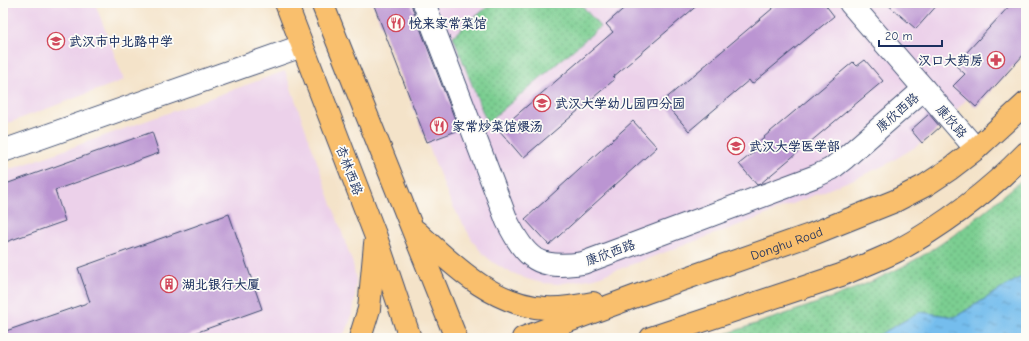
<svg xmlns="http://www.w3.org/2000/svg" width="1029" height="341" font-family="'Comic Neue','LXGW WenKai TC',sans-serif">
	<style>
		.built { fill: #ecd1ea }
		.park { fill: url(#park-dots); stroke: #4b7e78 }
		.water { fill: url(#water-ripples); stroke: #4876a6 }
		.building { fill: #bb95d2 }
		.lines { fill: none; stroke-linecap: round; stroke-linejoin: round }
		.minor-casing { stroke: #3c4a6e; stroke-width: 24 }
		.major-casing { stroke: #3c4a6e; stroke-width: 24 }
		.minor { stroke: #fff; stroke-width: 22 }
		.major { stroke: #f9bf6d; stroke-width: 22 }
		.labels { text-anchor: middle; stroke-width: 3.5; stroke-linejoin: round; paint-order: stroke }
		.poi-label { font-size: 13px; font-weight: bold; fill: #1b2f5e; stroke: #fdfcf7; text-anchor: start }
		.street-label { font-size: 13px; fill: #1b2f5e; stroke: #fdfcf7 }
	</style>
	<defs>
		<pattern id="park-dots" width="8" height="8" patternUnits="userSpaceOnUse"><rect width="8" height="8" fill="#7bce91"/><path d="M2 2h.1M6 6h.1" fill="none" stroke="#64a87a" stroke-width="1.8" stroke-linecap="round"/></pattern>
		<pattern id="water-ripples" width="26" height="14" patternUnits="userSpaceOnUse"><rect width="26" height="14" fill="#74bded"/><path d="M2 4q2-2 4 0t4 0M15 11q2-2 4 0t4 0" fill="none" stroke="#5e9ac3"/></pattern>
	</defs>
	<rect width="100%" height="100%" fill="#fdfcf7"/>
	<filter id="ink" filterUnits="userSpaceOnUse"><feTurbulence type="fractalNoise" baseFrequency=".025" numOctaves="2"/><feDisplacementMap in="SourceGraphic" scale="8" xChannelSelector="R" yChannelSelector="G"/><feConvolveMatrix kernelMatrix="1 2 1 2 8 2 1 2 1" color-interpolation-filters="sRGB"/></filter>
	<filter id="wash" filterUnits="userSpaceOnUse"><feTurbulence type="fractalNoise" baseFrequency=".012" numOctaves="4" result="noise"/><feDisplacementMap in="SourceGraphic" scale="16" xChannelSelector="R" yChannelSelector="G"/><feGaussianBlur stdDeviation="0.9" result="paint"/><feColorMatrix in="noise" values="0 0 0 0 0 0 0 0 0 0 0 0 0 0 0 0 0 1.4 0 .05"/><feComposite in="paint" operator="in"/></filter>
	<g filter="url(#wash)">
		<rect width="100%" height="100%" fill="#f4e3c9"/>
		<g class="built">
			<polygon points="3,3 95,3 124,80 3,125"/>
			<polygon points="373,3 1026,3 1026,52 976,107 967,99 949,118 922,143 887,164 859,177 758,218 595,278 558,284 542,283 527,279 506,270 494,263 483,254 474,243 450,201"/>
			<polygon points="285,71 353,264 356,281 355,297 353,312 348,327 341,338 3,338 3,172"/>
		</g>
		<g class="park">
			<polygon points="492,3 580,3 600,27 487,123 453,36"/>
			<path d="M1026,176V253L1022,265L1026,274L955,317L920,312L879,335L878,338H714C777,316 842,298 902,267C947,244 988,210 1026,176Z"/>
		</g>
		<polygon class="water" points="1026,274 1026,338 878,338 879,335 920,312 955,317"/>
		<g id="blocks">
			<g class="building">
				<polygon points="373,3 412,3 412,7 459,130 427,142"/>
				<polygon points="630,3 700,3 613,77 615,79 523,158 499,130 613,32 606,24"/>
				<polygon points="779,3 824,3 834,16 752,84 749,80 689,131 663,101"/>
				<polygon points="886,3 939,3 916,29"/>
				<polygon points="1012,3 1026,3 1026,52 976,107 953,86 965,74 955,65"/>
				<polygon points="865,60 883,81 760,184 757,185 739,164 754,152 751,148 853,62 857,66"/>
				<polygon points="929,114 940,127 922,143 911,130"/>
				<polygon points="633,121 657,147 549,245 525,219"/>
				<polygon points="152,132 159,153 55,190 65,221 3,243 3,185"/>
				<polygon points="229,214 262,309 181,338 3,338 3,332 90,302 78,268"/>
			</g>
		</g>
	</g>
	<g filter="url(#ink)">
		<use href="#blocks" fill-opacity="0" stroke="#3c4a6e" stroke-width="1"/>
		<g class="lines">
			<defs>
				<g id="minor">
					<path d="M424,3L507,221C526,259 538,270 583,263L816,176L831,169L845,158L924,89"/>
					<polyline points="850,3 976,149"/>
					<polyline points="3,151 302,46"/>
				</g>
				<g id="major">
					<polyline points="286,3 376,237 410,338"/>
					<polyline points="322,3 456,338"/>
					<path d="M416,231C452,264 492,305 545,308C560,309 578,306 593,303"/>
					<polyline points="360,338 369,309 375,244"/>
					<path id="s1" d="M523,338L647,292L810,235L895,201L926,185L950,169L976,149L1026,103"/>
					<path d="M651,338L841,275C860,267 879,260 897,251C944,225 989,191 1026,153"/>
				</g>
			</defs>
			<use href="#minor" class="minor-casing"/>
			<use href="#major" class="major-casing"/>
			<use href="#minor" class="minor"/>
			<use href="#major" class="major"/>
		</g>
	</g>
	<defs>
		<symbol id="restaurant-ring" viewBox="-11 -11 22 22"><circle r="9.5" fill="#fdfcf7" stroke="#d1495b" stroke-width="1.5"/><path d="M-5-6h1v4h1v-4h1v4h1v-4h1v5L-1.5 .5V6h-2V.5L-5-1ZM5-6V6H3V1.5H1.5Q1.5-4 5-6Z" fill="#d1495b"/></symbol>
		<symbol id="school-ring" viewBox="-11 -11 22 22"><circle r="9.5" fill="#fdfcf7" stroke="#d1495b" stroke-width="1.5"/><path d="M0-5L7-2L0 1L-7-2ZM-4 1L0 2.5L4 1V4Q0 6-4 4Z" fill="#d1495b"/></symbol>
		<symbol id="pharmacy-ring" viewBox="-11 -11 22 22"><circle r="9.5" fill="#fdfcf7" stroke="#d1495b" stroke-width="1.5"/><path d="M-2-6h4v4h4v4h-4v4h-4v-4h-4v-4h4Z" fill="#d1495b"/></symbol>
		<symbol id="university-ring" viewBox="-11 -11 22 22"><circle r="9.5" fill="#fdfcf7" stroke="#d1495b" stroke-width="1.5"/><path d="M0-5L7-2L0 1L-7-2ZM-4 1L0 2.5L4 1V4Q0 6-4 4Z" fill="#d1495b"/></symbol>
		<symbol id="building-ring" viewBox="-11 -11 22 22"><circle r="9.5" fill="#fdfcf7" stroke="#d1495b" stroke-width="1.5"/><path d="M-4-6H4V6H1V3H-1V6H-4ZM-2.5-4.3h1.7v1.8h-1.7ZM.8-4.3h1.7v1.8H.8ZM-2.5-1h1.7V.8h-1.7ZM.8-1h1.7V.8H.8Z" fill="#d1495b"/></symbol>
	</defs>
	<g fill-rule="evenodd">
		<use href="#restaurant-ring" x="386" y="13" width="20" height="20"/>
		<use href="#school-ring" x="46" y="31" width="20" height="20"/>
		<use href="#pharmacy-ring" x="986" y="50" width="20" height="20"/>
		<use href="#school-ring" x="532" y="93" width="20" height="20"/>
		<use href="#restaurant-ring" x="429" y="116" width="20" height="20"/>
		<use href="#university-ring" x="726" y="136" width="20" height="20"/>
		<use href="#building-ring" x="159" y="274" width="20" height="20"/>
	</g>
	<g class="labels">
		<g class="poi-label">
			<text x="409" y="28">悦来家常菜馆</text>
			<text x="69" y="46">武汉市中北路中学</text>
			<text x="983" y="65" text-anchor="end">汉口大药房</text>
			<text x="555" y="108">武汉大学幼儿园四分园</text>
			<text x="452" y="131">家常炒菜馆煨汤</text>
			<text x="749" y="151">武汉大学医学部</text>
			<text x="182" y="289">湖北银行大厦</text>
		</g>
		<g class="street-label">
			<text transform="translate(897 112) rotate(-41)" y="5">康欣西路</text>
			<text transform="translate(952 121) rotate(49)" y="5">康欣路</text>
			<text transform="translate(350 170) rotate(69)" y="5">杏林西路</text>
			<text dy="5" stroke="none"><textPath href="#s1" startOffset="280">Donghu Road</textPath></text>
			<text transform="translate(610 252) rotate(-20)" y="5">康欣西路</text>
		</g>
	</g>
	<rect width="1029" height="341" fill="none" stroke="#fdfcf7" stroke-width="16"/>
	<path d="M879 40v6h63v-6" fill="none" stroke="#1b2f5e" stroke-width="2"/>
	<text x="885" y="40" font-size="12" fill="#1b2f5e" stroke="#fdfcf7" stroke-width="3" paint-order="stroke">20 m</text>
</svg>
